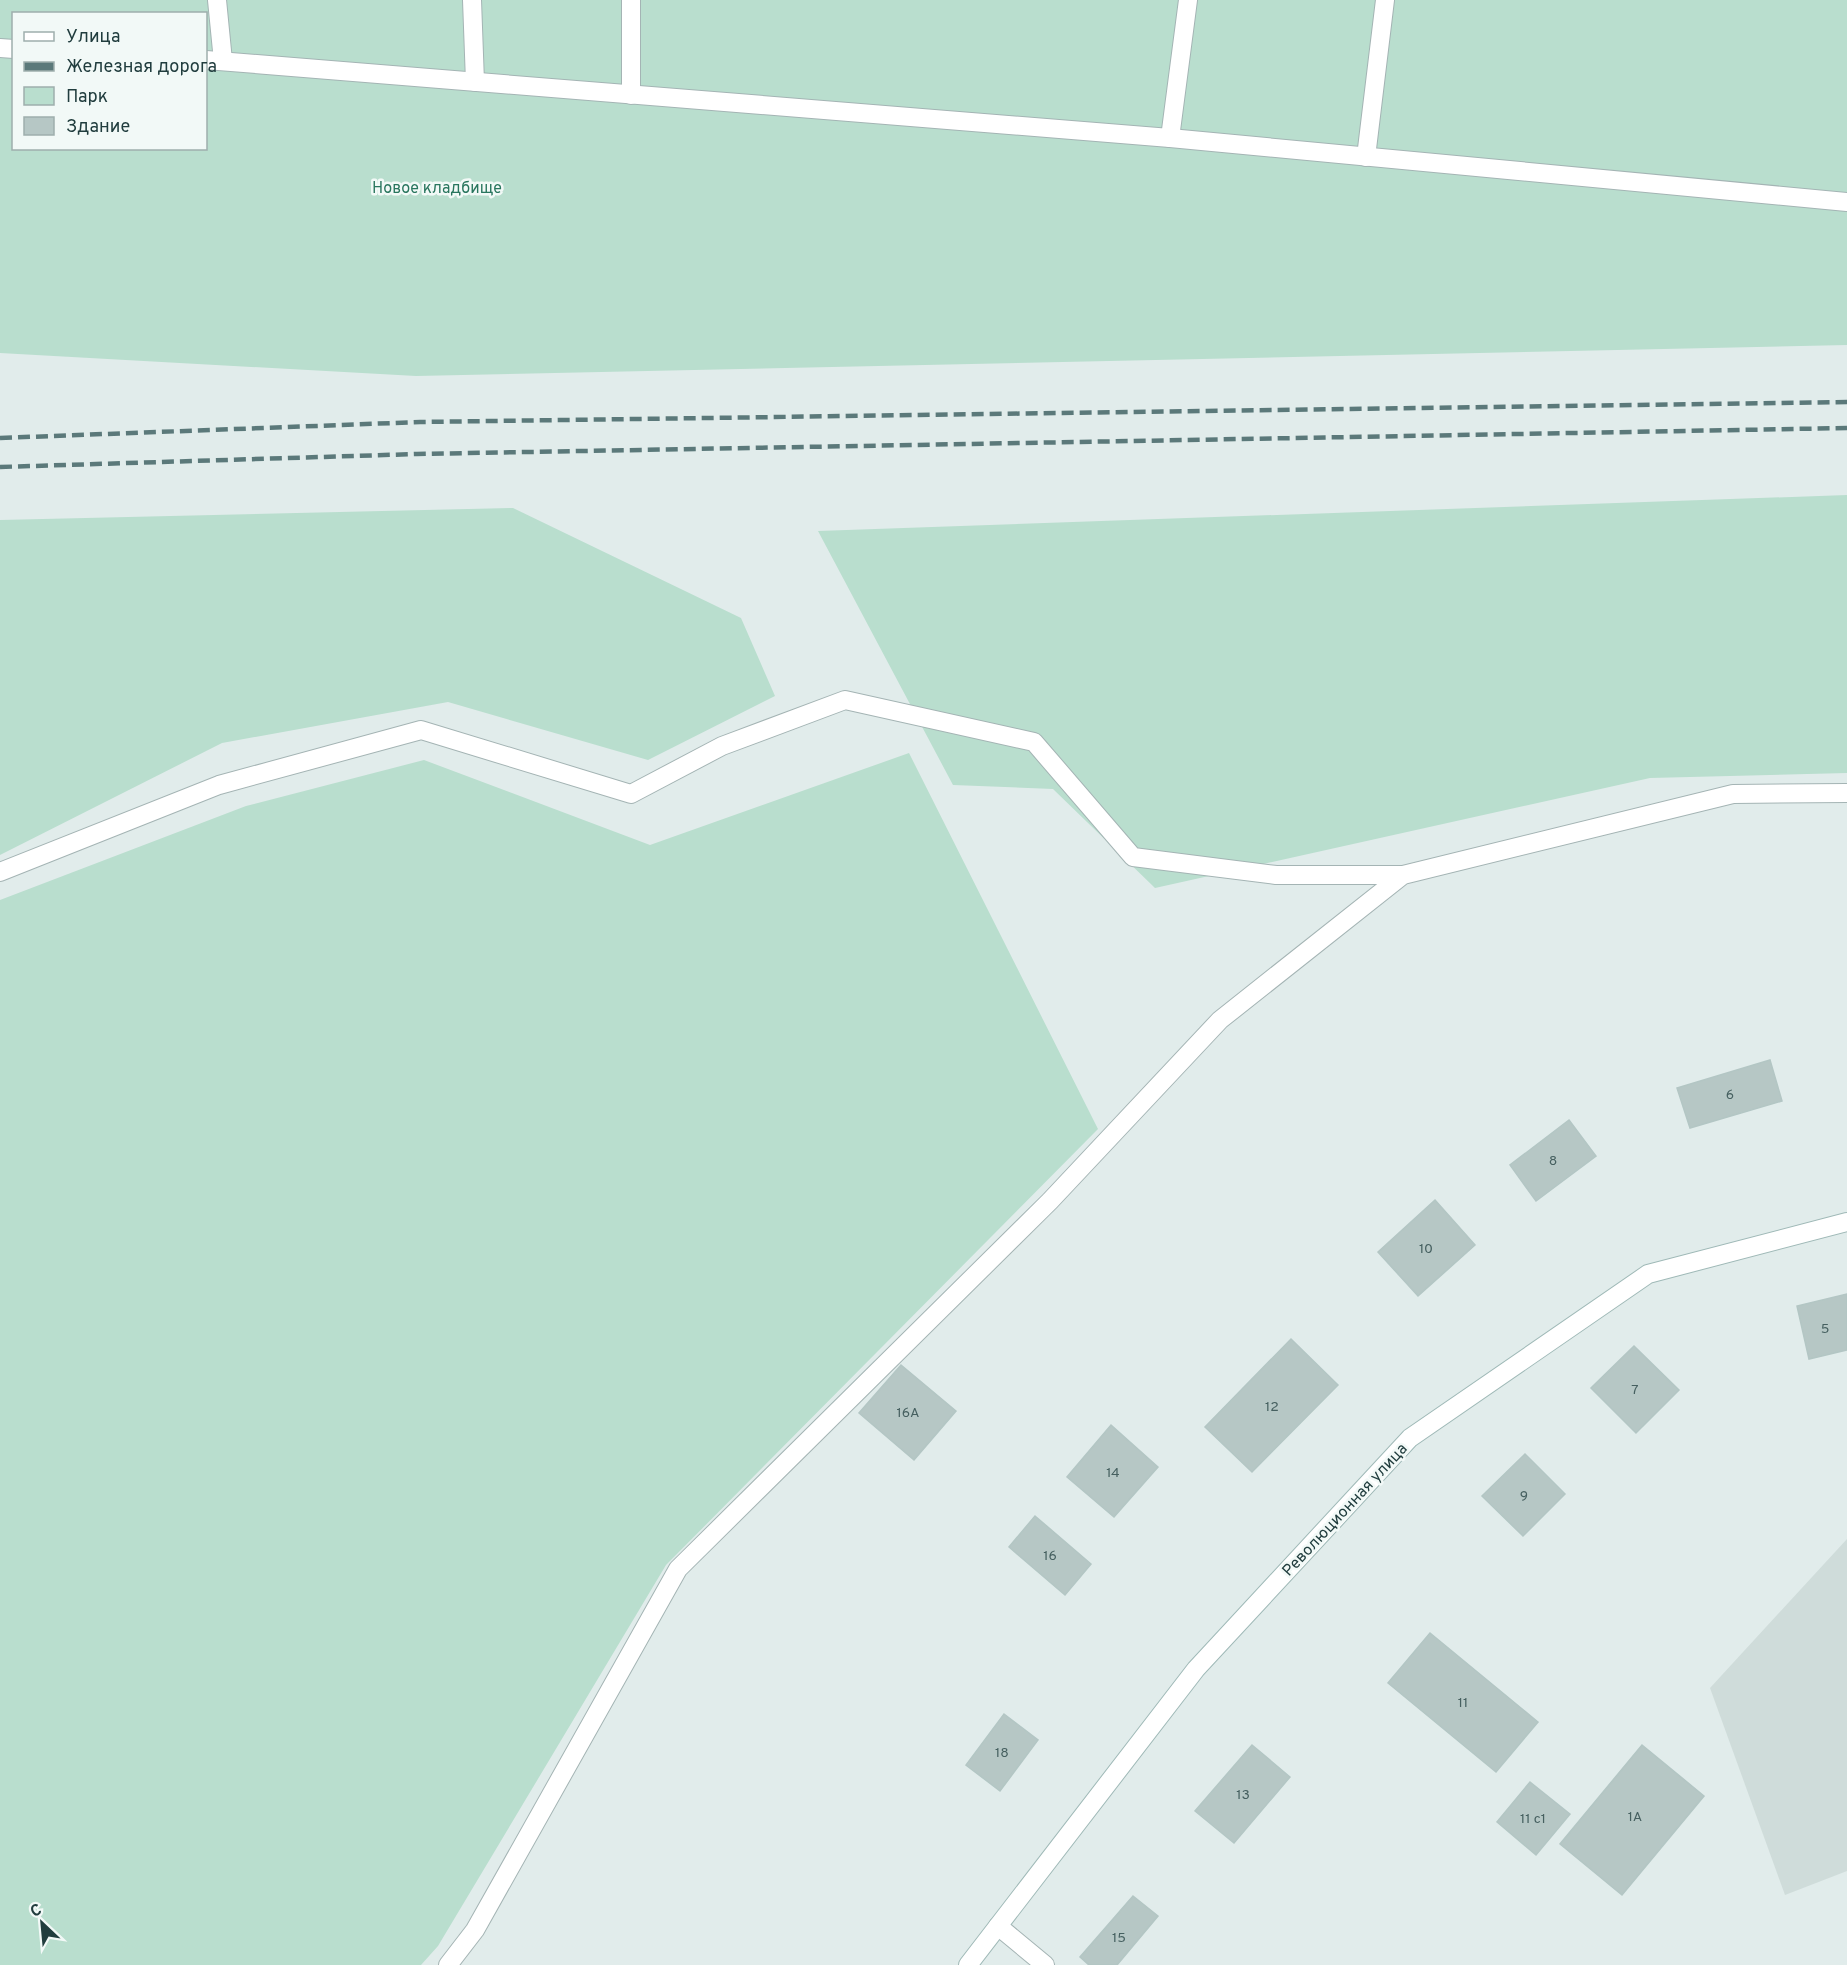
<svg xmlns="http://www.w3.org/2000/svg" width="1847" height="1965" font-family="Overpass,sans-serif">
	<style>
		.built { fill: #cfdcda }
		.green { fill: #b9dece; fill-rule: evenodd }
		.building { fill: #b6c7c5; stroke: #b3c6c4; stroke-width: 1.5 }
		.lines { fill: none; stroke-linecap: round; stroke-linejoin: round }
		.service-casing { stroke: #a4b4b4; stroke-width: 20 }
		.secondary-casing { stroke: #9fb9b7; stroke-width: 20 }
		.service { stroke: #fff; stroke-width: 18 }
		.secondary { stroke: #fff; stroke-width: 18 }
		.rail { stroke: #5b797a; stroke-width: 4.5; stroke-dasharray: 12 6; stroke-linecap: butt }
		.labels { text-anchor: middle; stroke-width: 5; stroke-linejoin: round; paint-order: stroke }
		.number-label { font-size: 14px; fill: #466060 }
		.park-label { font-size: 16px; fill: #29765e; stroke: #f2f9f7 }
		.street-label { font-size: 16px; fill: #213d3e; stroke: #f2f9f7 }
	</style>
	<rect width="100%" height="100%" fill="#e1eceb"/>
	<polygon class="built" points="1847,1539 1847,1871 1785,1895 1710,1688"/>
	<g class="green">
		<path d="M0,0H1847V345L416,376L0,353ZM14,14H206V148H14Z"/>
		<polygon points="1847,495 1847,773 1650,778 1155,888 1053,789 953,785 818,531"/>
		<polygon points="513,508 741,618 775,696 648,760 448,702 222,743 0,855 0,520"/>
		<polygon points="909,753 1098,1129 666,1565 438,1946 421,1965 0,1965 0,900 246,806 424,760 650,845"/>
	</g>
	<g class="building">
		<polygon points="1770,1060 1782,1101 1690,1128 1677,1088"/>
		<polygon points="1569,1120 1596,1156 1536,1201 1510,1165"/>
		<polygon points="1435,1200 1475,1245 1418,1296 1378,1252"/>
		<polygon points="1847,1294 1847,1350 1809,1359 1797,1306"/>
		<polygon points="1291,1339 1338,1385 1252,1472 1205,1427"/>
		<polygon points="1634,1346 1679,1390 1636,1433 1591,1388"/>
		<polygon points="901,1365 956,1411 914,1460 859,1413"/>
		<polygon points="1111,1425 1158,1467 1114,1517 1067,1477"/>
		<polygon points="1525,1454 1565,1494 1523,1536 1482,1496"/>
		<polygon points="1035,1516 1091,1564 1065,1595 1009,1547"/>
		<polygon points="1430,1633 1538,1722 1496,1772 1388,1683"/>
		<polygon points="1004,1714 1038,1740 1000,1791 966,1765"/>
		<polygon points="1252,1745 1290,1777 1234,1843 1195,1811"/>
		<polygon points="1642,1745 1704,1796 1622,1895 1560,1844"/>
		<polygon points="1530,1782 1570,1814 1536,1855 1497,1822"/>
		<polygon points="1133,1896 1158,1916 1117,1965 1089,1965 1080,1957"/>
	</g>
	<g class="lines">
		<defs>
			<g id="service">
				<polyline points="217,0 223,61"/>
				<polyline points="472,0 475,82"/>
				<polyline points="0,48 14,49"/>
				<polyline points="206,60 1170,138 1847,202"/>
				<polyline points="631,95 631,0"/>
				<polyline points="1170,138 1188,0"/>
				<polyline points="1366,157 1385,0"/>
				<polyline points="0,872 219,785 421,730 631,794 722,746 845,700 1034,742 1133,857 1276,875 1403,875"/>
				<polyline points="998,1926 1045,1965"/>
				<polyline points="448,1965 475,1930 678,1569 1050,1201 1220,1020 1403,875 1733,794 1847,793"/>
			</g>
			<polyline id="secondary" points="968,1965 1196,1669 1410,1438 1648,1274 1847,1222"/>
		</defs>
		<use href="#service" class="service-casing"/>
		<use href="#secondary" class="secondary-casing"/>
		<use href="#service" class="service"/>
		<use href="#secondary" class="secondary"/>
		<g class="rail">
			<polyline points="0,438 420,422 1847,402"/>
			<polyline points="0,467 417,454 1847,428"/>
		</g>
	</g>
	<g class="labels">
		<g class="number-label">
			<text x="1730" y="1099">6</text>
			<text x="1553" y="1165">8</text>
			<text x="1426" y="1253">10</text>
			<text x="1825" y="1333">5</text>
			<text x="1635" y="1394">7</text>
			<text x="1272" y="1411">12</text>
			<text x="908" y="1417">16А</text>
			<text x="1113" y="1477">14</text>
			<text x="1524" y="1500">9</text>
			<text x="1050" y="1560">16</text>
			<text x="1463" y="1707">11</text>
			<text x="1002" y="1757">18</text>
			<text x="1243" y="1799">13</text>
			<text x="1635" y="1821">1А</text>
			<text x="1533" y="1823">11 с1</text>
			<text x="1119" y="1942">15</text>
		</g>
		<g class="park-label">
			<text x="437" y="193">Новое кладбище</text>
		</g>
		<g class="street-label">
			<text transform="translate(1344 1509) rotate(-47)" y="6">Революционная улица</text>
		</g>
	</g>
	<rect x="12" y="12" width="195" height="138" fill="#f2f9f7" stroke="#9eaead" stroke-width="1.5"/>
	<rect x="24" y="32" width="30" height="9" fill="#ffffff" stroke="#9eaead" stroke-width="1.5"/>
	<text x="66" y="42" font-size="18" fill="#213d3e">Улица</text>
	<rect x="24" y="62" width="30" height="9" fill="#5b797a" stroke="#9eaead" stroke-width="1.5"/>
	<text x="66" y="72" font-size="18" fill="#213d3e">Железная дорога</text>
	<rect x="24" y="87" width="30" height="18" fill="#b9dece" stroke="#9eaead" stroke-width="1.5"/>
	<text x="66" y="102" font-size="18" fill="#213d3e">Парк</text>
	<rect x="24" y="117" width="30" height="18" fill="#b6c7c5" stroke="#9eaead" stroke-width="1.5"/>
	<text x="66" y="132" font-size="18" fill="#213d3e">Здание</text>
	<g transform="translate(42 1923) rotate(334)" stroke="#f2f9f7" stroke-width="4.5" paint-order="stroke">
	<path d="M0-4.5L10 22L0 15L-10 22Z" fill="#213d3e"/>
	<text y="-9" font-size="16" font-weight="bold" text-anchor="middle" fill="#213d3e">С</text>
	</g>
</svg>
